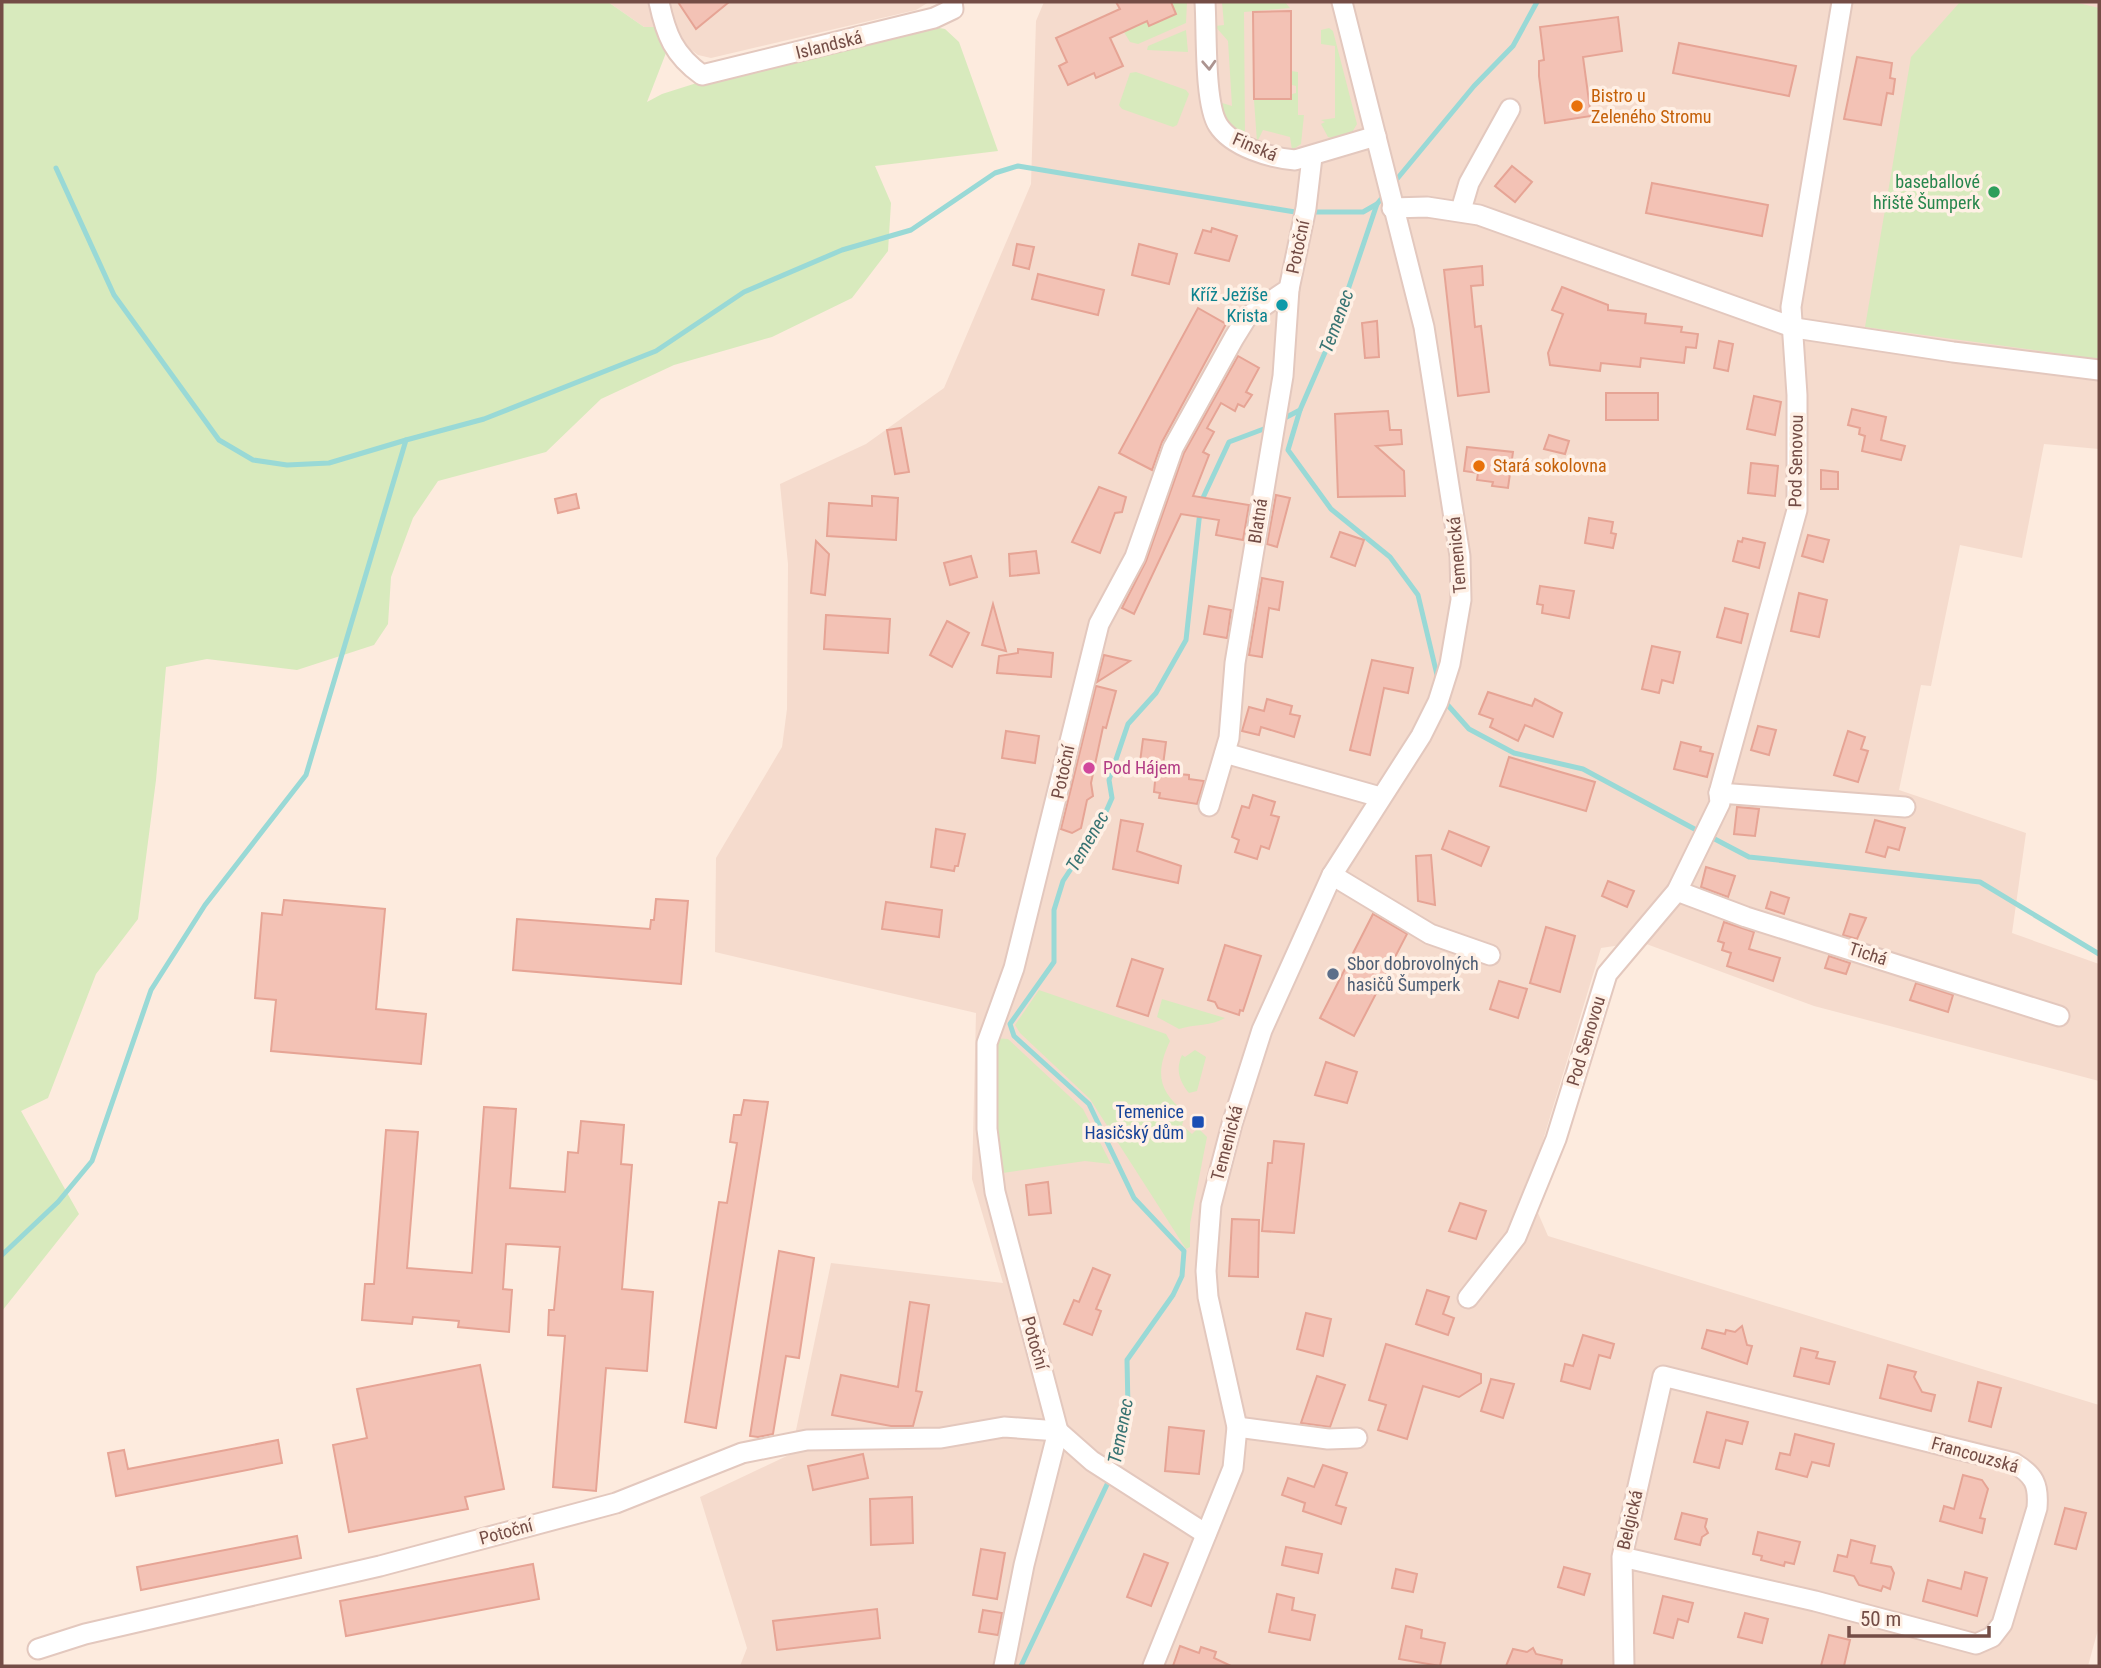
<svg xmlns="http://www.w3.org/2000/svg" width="2101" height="1668" font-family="'Roboto Condensed',sans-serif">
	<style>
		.residential { fill: #f5dbcd }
		.green { fill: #d8eabd }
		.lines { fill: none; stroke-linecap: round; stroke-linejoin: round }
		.stream { stroke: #99d9d6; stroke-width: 5 }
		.building { fill: #f3c2b5; stroke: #e6a495; stroke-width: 2 }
		.minor-casing { stroke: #e3c8be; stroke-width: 23 }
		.minor { stroke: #fff; stroke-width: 19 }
		.oneway { stroke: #ac9490 }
		.food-dot { fill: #e8710a; stroke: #fff0e5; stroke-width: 2.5 }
		.leisure-dot { fill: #2e9e5b; stroke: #fff0e5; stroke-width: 2.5 }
		.culture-dot { fill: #0f9aa8; stroke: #fff0e5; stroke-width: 2.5 }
		.hotel-dot { fill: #d1479c; stroke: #fff0e5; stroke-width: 2.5 }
		.service-dot { fill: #5c6f8a; stroke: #fff0e5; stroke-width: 2.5 }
		.transit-dot { fill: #1a4fb4; stroke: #fff0e5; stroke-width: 2.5 }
		.labels { text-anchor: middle; stroke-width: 7; stroke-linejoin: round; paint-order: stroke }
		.street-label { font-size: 18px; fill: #744d46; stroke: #fff0e5 }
		.food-label { font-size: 18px; fill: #c56008; stroke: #fff0e5; text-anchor: start }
		.leisure-label { font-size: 18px; fill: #27864d; stroke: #fff0e5; text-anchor: end }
		.culture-label { font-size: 18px; fill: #0d838f; stroke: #fff0e5; text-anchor: end }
		.hotel-label { font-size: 18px; fill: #b23c85; stroke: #fff0e5; text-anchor: start }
		.service-label { font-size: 18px; fill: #4e5e75; stroke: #fff0e5; text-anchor: start }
		.transit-label { font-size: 18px; fill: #164399; stroke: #fff0e5; text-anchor: end }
		.water-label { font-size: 19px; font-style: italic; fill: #377372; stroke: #fff0e5 }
	</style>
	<rect width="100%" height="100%" fill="#fdebde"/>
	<g class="residential">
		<polygon points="608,2 929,2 916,10 711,58 698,55 686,46 676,27 644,27"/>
		<polygon points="1044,2 2099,2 2099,449 2044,444 2022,558 1960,545 1931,686 1921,685 1899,790 2026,833 2012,933 2099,964 2099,1081 1814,1006 1641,942 1601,948 1528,1190 1548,1236 2099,1405 2099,1626 2088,1666 740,1666 747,1648 700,1497 791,1454 831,1263 1003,1283 972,1179 976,1013 715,952 716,858 782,747 787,709 788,564 780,484 866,444 944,388 1031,184 1036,21"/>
	</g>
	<g class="green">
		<polygon points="2,2 608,2 644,27 676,27 647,102 662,94 703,81 934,27 945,29 959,42 998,151 875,166 891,203 888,251 852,298 772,337 674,365 601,399 546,452 438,481 413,518 391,577 388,624 374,645 297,670 207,659 166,667 156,780 138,919 96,974 48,1098 21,1111 79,1214 2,1311"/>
		<polygon points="1171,2 1187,2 1186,23 1138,44 1130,42 1124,32 1147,21 1150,26 1176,14"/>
		<polygon points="1222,2 1285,2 1290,8 1244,12 1245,137 1224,117 1219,102 1232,106 1228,41 1215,26 1224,25"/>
		<polygon points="1960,2 2074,2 2099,8 2099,359 1865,327 1911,57"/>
		<polygon points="1329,28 1333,31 1357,124 1351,134 1339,140 1328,137 1321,124 1325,122 1321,120 1335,118 1335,46 1321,44 1321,30"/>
		<polygon points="1186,30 1188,52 1147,50 1148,46"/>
		<polygon points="1291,71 1298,72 1298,115 1304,115 1301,144 1292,150 1290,137 1263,130 1257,142 1254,100 1292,99 1292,94 1296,93 1296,86 1292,85"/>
		<polygon points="1136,72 1186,90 1189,94 1177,125 1173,127 1122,109 1119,105 1130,73"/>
		<path d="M1039,990L1166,1034L1170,1041C1155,1073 1158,1091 1186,1113L1182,1125L1192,1134L1198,1128L1207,1137L1190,1224V1247L1186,1249L1090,1099L1020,1033L1015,1025Z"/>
		<path d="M1162,999L1225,1018C1212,1026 1194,1024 1179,1029L1157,1017Z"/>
		<polygon points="993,1038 1008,1039 1083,1109 1111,1164 1085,1161 996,1174"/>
		<path d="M1195,1050L1206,1057L1197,1091L1189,1093C1180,1082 1175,1070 1182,1055L1185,1057Z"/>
	</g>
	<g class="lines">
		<g class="stream">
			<polyline points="56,168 114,295 219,440 253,460 287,465 329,463 406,440"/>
			<polyline points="1392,185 1474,86 1513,46 1537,2"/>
			<polyline points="1300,410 1288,450 1331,509 1390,557 1418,595 1438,679"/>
			<polyline points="1281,420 1300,410 1333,334 1377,204 1386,193"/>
			<polyline points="1201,502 1229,442 1269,427"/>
			<polyline points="1445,702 1469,729 1514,753 1583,769 1700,832"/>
			<polyline points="1709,836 1749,857 1980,882 2099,954"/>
			<polyline points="2,1255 58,1202 92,1161 151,990 205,905 306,775 406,440 484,419 656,351 744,292 842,250 911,230 995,173 1018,166 1295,212 1363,212 1377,204"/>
			<polyline points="1021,1666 1112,1474 1128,1408 1127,1360 1173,1295 1182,1276 1184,1251 1134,1198 1089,1104 1014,1036 1010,1024 1054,962 1054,910 1063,881 1101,823 1112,798 1109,780 1128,724 1156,693 1186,640 1200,511"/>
		</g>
	</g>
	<g class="building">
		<polygon points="678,2 729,2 696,29"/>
		<polygon points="1116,2 1171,2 1176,14 1149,26 1147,21 1110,38 1123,66 1096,78 1094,73 1068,85 1059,66 1067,62 1056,38 1120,9"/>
		<polygon points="1291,11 1291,99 1254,99 1253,12"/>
		<polygon points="1618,17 1622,51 1583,57 1591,116 1545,123 1539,76 1539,61 1544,60 1540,27"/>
		<polygon points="1679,43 1796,66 1789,96 1673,73"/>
		<polygon points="1857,57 1892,63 1890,78 1895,79 1893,94 1887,93 1881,125 1844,119"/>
		<polygon points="1512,166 1532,182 1515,202 1495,186"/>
		<polygon points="1652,183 1768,205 1762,236 1646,213"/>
		<polygon points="1212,228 1237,236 1229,261 1195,253 1203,230 1211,232"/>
		<polygon points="1017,244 1034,247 1029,269 1013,265"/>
		<polygon points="1139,244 1177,254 1169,284 1132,275"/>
		<polygon points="1482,266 1483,285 1471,286 1475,327 1481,326 1489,392 1458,396 1444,270"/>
		<polygon points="1038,274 1104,290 1098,315 1032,299"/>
		<polygon points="1562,287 1608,305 1608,310 1646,314 1645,323 1682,327 1681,332 1698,334 1696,348 1686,347 1684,363 1641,358 1640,367 1601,363 1600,371 1550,365 1548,353 1563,314 1552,310"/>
		<polygon points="1198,308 1226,324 1162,442 1152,470 1119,453"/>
		<polygon points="1377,321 1379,357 1365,358 1362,323"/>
		<polygon points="1719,341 1733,344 1728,371 1714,368"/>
		<polygon points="1238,356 1259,368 1246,392 1252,395 1244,407 1238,404 1235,411 1221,403 1207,428 1214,432 1203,452 1209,455 1193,496 1249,505 1243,540 1216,535 1219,520 1181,514 1134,614 1122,608 1146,561 1184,453"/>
		<rect x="1606" y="393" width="52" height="27"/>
		<polygon points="1754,396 1781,402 1775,435 1747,429"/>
		<polygon points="1852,409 1886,417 1881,440 1905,446 1901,460 1862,451 1865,436 1859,434 1860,428 1848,425"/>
		<polygon points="1388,411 1390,430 1401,430 1402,444 1376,446 1404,471 1405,496 1338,497 1335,414"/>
		<polygon points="901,428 909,472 895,474 887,430"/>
		<polygon points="1549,435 1569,441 1565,454 1544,449"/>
		<polygon points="1467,447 1513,452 1508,488 1492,486 1493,482 1477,480 1478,473 1464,471"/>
		<polygon points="1751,463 1778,466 1775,496 1748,493"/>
		<polygon points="1821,470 1838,472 1838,489 1821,489"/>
		<polygon points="1099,487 1126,497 1122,512 1115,513 1100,553 1072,542"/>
		<polygon points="576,494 579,508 558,513 555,499"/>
		<polygon points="1276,495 1290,498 1277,547 1267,544"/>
		<polygon points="872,496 898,498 896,540 827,536 829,503 872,506"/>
		<polygon points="1589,518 1613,522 1611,533 1616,534 1613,548 1585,543"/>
		<polygon points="1340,532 1364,540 1355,566 1331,557"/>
		<polygon points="1808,535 1829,540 1823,562 1802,556"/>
		<polygon points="1743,538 1765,543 1759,568 1733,561 1738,541 1742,542"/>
		<polygon points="816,541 829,554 825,595 811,593"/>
		<polygon points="1036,551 1039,573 1010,576 1009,554"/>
		<polygon points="971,556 977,577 950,585 944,563"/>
		<polygon points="1262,578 1283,582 1279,610 1269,608 1262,657 1249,655"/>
		<polygon points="1540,586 1574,591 1569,618 1542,613 1543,605 1537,604"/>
		<polygon points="1799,593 1827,600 1819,637 1791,631"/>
		<polygon points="993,604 1001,633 1006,651 982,645"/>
		<polygon points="1209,606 1231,610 1227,638 1204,634"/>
		<polygon points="1725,608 1748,614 1741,643 1717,637"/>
		<polygon points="826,615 890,619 888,653 824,649"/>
		<polygon points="947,621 969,633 952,667 930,655"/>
		<polygon points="1652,646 1680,652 1673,683 1662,680 1659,693 1642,689"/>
		<polygon points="1018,649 1053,653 1051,677 997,673 999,656 1018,653"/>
		<polygon points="1104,655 1130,661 1097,682"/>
		<polygon points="1372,660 1413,668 1408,693 1384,688 1370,755 1350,750"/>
		<polygon points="1096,686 1116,691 1106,728 1103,727 1091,783 1093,796 1087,800 1081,828 1072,833 1061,829"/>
		<polygon points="1488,692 1532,706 1535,699 1562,713 1553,737 1525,725 1518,741 1490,727 1493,719 1479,714"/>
		<polygon points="1267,699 1292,706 1290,714 1300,716 1294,737 1261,727 1259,735 1242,731 1249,707 1264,711"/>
		<polygon points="1758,726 1776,730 1769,755 1751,750"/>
		<polygon points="1006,731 1039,736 1035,763 1002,758"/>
		<polygon points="1848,731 1865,737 1861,749 1868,751 1858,782 1834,775"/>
		<polygon points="1143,739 1166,742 1163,765 1140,762"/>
		<polygon points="1681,742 1701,747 1700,751 1713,754 1707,777 1674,769"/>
		<polygon points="1509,757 1595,782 1586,811 1500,786"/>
		<polygon points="1156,772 1189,775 1189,779 1204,781 1197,804 1159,798 1160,793 1154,792"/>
		<polygon points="1253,795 1275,802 1271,815 1279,817 1269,849 1261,846 1257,859 1235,852 1239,840 1232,837 1242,806 1249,808"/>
		<polygon points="1737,807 1759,809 1755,836 1734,834"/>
		<polygon points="1121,820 1143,824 1137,851 1181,866 1178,883 1113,869"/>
		<polygon points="1875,820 1905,828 1899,850 1888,847 1885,857 1866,852"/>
		<polygon points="936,829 965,834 958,866 955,866 954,871 931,867"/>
		<polygon points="1449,831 1489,847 1481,866 1442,849"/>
		<polygon points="1431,855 1435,905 1418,901 1416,856"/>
		<polygon points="1706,867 1735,876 1728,897 1701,887"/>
		<polygon points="1608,881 1634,891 1627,907 1602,896"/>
		<polygon points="1771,892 1789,898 1784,914 1766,908"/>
		<polygon points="656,899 688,901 681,984 513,970 517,919 650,929 651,920 654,920"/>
		<polygon points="284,900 385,909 376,1009 426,1014 421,1064 271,1051 276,1000 255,998 262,913 282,915"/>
		<polygon points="886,902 942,910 939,937 882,929"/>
		<polygon points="1373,914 1407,934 1354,1036 1320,1018"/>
		<polygon points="1850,914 1866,918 1857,939 1843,935"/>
		<polygon points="1724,922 1754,932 1749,949 1780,958 1773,981 1727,966 1731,953 1722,950 1724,943 1718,941"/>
		<polygon points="1546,927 1575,936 1560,992 1530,983"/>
		<polygon points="1225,945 1261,956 1243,1011 1240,1010 1239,1015 1218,1008 1215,1002 1208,1000"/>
		<polygon points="1829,956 1850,963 1846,974 1825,968"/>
		<polygon points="1132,959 1163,969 1148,1016 1117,1006"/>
		<polygon points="1499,981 1527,989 1518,1018 1490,1009"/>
		<polygon points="1916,983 1953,995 1948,1012 1910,1000"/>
		<polygon points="1326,1062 1357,1072 1347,1103 1315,1095"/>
		<polygon points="744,1100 768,1102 716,1428 685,1422 719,1202 727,1203 737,1143 730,1142 734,1115 741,1115"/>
		<polygon points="484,1107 516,1109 510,1188 565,1192 568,1152 578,1153 581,1121 624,1125 621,1164 632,1165 622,1289 653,1292 647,1371 606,1368 596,1491 553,1487 565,1336 548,1335 549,1310 554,1310 560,1247 506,1244 503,1289 512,1290 509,1332 458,1327 459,1321 413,1317 412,1324 362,1320 365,1284 374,1284 386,1130 418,1132 407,1268 472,1273"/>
		<polygon points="1274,1141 1304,1144 1294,1233 1262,1231 1268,1163 1272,1163"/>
		<polygon points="1048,1182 1051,1213 1029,1215 1026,1185"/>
		<polygon points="1460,1203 1486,1211 1476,1239 1449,1231"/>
		<polygon points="1232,1219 1259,1220 1258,1277 1229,1276"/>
		<polygon points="779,1251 814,1258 799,1358 786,1356 773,1434 758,1437 750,1436"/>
		<polygon points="1093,1268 1110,1275 1096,1309 1101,1311 1092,1335 1064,1324 1074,1300 1079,1302"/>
		<polygon points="1427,1290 1449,1297 1443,1314 1454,1318 1448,1335 1416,1324"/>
		<polygon points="910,1302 929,1305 916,1391 922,1392 913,1426 891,1426 832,1415 841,1375 898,1387"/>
		<polygon points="1306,1313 1331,1319 1323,1356 1297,1349"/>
		<polygon points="1742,1326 1747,1345 1752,1346 1747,1364 1702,1348 1707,1330 1725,1334 1726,1330 1735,1332"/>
		<polygon points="1583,1335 1614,1344 1610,1358 1599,1355 1590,1389 1561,1381 1565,1364 1573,1366"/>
		<polygon points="1386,1344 1481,1374 1481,1383 1459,1397 1423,1386 1407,1439 1378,1430 1386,1405 1369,1400"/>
		<polygon points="1801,1348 1818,1352 1816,1358 1835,1362 1829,1384 1794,1376"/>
		<polygon points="480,1365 504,1489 465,1497 468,1509 349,1532 333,1445 367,1438 357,1389"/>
		<polygon points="1888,1365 1916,1372 1914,1377 1922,1392 1935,1395 1931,1411 1880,1398"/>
		<polygon points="1317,1376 1345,1385 1330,1427 1301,1423"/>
		<polygon points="1491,1379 1514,1384 1503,1418 1481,1411"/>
		<polygon points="1978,1382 2001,1388 1991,1427 1969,1421"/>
		<polygon points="1707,1412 1748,1422 1742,1444 1726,1440 1719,1468 1694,1462"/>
		<polygon points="1169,1427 1204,1431 1199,1474 1165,1471"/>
		<polygon points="1795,1434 1834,1444 1829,1466 1812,1462 1807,1477 1776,1469 1780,1453 1790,1455"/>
		<polygon points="278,1440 282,1463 116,1496 108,1453 124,1450 128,1469"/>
		<polygon points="863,1454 868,1478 813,1490 808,1466"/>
		<polygon points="1323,1465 1347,1473 1336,1505 1346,1508 1341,1524 1303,1511 1305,1503 1282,1495 1288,1478 1314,1487"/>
		<polygon points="1963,1475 1982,1480 1988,1489 1980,1518 1985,1519 1982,1533 1940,1521 1944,1506 1954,1509"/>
		<polygon points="912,1497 913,1543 871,1545 870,1499"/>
		<polygon points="2065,1508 2086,1513 2076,1549 2055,1544"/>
		<polygon points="1682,1513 1707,1519 1705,1527 1708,1533 1702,1537 1700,1545 1675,1539"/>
		<polygon points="1758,1532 1800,1542 1794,1564 1785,1562 1784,1566 1761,1560 1762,1556 1753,1554"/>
		<polygon points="297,1536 301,1558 141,1590 137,1567"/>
		<polygon points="1851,1540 1875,1546 1871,1563 1891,1567 1894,1573 1890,1589 1883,1586 1881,1591 1859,1585 1854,1576 1834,1571 1838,1555 1847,1557"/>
		<polygon points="1286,1547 1322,1554 1318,1573 1282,1565"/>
		<polygon points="981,1549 1005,1553 997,1599 973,1595"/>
		<polygon points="1144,1554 1168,1563 1151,1606 1127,1597"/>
		<polygon points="533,1564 539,1599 346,1636 340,1601"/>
		<polygon points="1564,1567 1590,1574 1584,1595 1558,1587"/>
		<polygon points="1396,1569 1417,1574 1413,1592 1392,1588"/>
		<polygon points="1965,1572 1987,1578 1977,1616 1923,1601 1928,1580 1961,1589"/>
		<polygon points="1277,1594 1294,1598 1292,1610 1315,1615 1310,1640 1269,1632"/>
		<polygon points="1663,1596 1693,1603 1688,1622 1678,1619 1673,1638 1654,1633"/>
		<polygon points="877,1609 880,1638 777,1650 773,1621"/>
		<polygon points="983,1610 1002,1613 998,1635 979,1632"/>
		<polygon points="1745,1613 1768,1619 1762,1643 1738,1637"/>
		<polygon points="1406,1626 1422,1630 1421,1638 1445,1643 1440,1666 1399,1659"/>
		<polygon points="1829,1635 1850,1640 1844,1666 1821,1666"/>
		<polygon points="1180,1646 1199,1653 1201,1647 1216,1652 1214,1658 1231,1666 1173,1666"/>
		<polygon points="1533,1648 1536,1654 1562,1660 1561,1666 1506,1666 1513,1649 1527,1652"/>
	</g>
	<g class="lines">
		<defs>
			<g id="minor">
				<path d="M659,2C666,35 674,55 702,75L934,18L953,9L952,2"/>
				<path d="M1205,2C1207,30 1204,103 1218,125C1232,147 1271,158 1295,160L1376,136"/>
				<polyline points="1392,208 1427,207 1479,215 1795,328 1953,352 2099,370"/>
				<polyline points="1461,210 1469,183 1510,109"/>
				<polyline points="1225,753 1380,797"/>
				<polyline points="1719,793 1905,807"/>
				<polyline points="1209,806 1229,738 1235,663 1283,376 1289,289"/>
				<polyline points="1332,875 1430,934 1490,955"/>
				<polyline points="1677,891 1746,917 2059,1016"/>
				<polyline points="1468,1298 1516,1237 1556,1139 1607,974 1677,891 1720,803 1719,793 1797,510 1797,395 1791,307 1842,2"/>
				<polyline points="1237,1427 1328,1439 1357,1438"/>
				<path d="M1622,1557L1815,1601L1976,1644L1992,1637L2002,1624L2037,1508C2039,1484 2034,1475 2014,1463L1663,1376L1622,1557L1624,1666"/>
				<polyline points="38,1649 85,1634 380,1566 616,1503 742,1453 807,1440 941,1438 1004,1427 1058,1431 1092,1461 1206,1534"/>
				<polyline points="1004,1666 1024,1565 1058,1431 995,1192 987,1129 987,1043 1014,968 1099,624 1135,557 1173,448 1234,338 1247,317 1289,289 1306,208 1312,157"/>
				<polyline points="1153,1666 1233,1468 1237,1427 1208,1297 1206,1271 1211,1205 1232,1124 1262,1030 1332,875 1421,736 1438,702 1450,664 1461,600 1460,556 1424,327 1342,2"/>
			</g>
		</defs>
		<use href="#minor" class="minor-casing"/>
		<use href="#minor" class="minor"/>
	</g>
	<defs><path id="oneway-chevron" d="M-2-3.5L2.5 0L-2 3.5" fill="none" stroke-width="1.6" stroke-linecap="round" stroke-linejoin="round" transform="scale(1.75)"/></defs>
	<use class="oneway" href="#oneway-chevron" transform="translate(1209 65) rotate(87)"/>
	<g class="food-dot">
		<circle cx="1577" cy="106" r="7"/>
		<circle cx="1479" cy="466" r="7"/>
	</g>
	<circle class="leisure-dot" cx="1994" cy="192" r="7"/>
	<circle class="culture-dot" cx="1282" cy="305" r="7"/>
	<circle class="hotel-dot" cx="1089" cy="768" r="7"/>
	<circle class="service-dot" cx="1333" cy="974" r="7"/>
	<rect class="transit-dot" x="1191" y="1115" width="14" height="14" rx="3.5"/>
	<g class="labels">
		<g class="street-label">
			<text transform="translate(829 45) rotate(-14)" y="6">Islandská</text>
			<text transform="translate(1255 147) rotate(23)" y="6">Finská</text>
			<text transform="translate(1298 247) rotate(-78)" y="6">Potoční</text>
			<text transform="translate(1796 461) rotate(-89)" y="6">Pod Senovou</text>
			<text transform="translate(1258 521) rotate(-81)" y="6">Blatná</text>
			<text transform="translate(1457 555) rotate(-95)" y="6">Temenická</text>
			<text transform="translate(1063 772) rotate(-78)" y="6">Potoční</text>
			<text transform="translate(1868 954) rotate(18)" y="6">Tichá</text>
			<text transform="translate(1586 1041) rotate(-73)" y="6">Pod Senovou</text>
			<text transform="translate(1227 1143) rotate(-75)" y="6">Temenická</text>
			<text transform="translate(1035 1343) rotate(74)" y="6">Potoční</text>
			<text transform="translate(1975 1455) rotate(16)" y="6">Francouzská</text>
			<text transform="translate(1630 1520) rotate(-77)" y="6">Belgická</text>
			<text transform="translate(506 1532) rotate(-15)" y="6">Potoční</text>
		</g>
		<g class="food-label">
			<text x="1591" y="102">Bistro u<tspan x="1591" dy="21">Zeleného Stromu</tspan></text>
			<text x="1493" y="472">Stará sokolovna</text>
		</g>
		<g class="leisure-label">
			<text x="1980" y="188">baseballové<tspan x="1980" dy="21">hřiště Šumperk</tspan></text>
		</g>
		<g class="culture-label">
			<text x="1268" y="301">Kříž Ježíše<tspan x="1268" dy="21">Krista</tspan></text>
		</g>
		<g class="hotel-label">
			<text x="1103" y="774">Pod Hájem</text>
		</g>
		<g class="service-label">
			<text x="1347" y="970">Sbor dobrovolných<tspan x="1347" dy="21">hasičů Šumperk</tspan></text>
		</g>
		<g class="transit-label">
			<text x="1184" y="1118">Temenice<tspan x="1184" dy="21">Hasičský dům</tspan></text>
		</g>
		<g class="water-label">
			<text transform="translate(1336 321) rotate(-70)" y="7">Temenec</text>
			<text transform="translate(1087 841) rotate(-60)" y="7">Temenec</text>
			<text transform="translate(1120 1431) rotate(-79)" y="7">Temenec</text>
		</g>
	</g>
	<rect width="2101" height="1668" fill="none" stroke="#744d46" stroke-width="7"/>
	<path d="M1849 1626v10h140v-10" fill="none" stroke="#744d46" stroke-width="3.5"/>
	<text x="1860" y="1626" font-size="21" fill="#744d46" stroke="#fff0e5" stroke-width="5" paint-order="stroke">50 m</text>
</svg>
